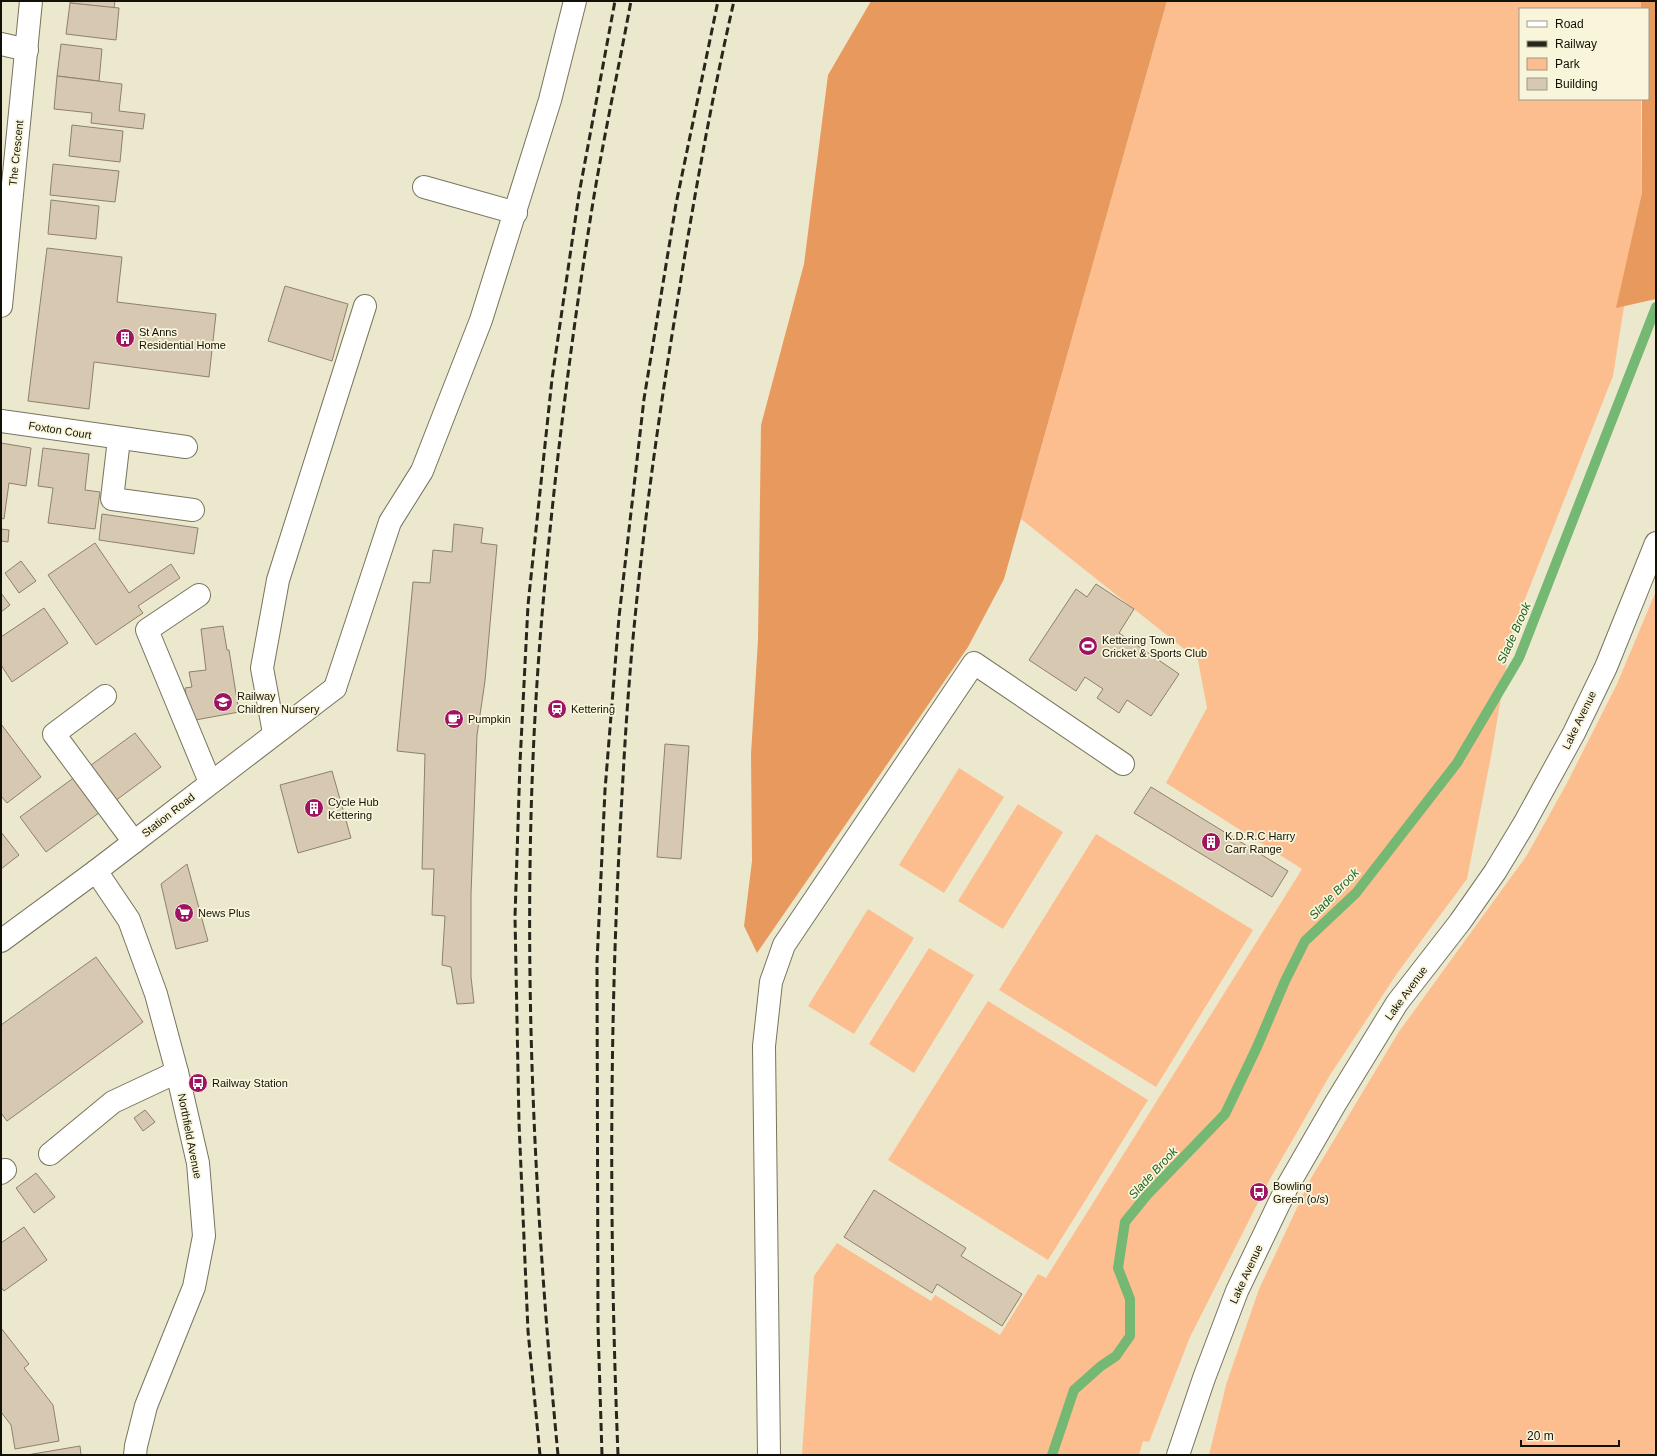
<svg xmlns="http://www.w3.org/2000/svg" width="1657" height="1456" font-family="Arial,sans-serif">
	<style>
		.green { fill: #fdbe8f }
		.forest { fill: #e89a5e }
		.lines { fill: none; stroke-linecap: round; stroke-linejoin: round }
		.stream { stroke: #74b874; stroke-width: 10 }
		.building { fill: #d6c8b1; stroke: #8e816b }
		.minor-casing { stroke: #78745d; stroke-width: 24 }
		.major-casing { stroke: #78745d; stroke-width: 24 }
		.minor { stroke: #fff; stroke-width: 22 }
		.major { stroke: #fff; stroke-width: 22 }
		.rail { stroke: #28271c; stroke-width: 3; stroke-dasharray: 8 4; stroke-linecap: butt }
		.labels { text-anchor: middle; stroke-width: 3.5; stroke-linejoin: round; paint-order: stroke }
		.street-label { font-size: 11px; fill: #121108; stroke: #f9f5db }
		.poi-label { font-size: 11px; fill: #121108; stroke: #f9f5db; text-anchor: start }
		.water-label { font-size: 12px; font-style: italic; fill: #1d6322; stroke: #f9f5db }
	</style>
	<rect width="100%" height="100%" fill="#ece8cd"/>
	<g class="green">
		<polygon points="1167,1 1641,1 1641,9 1520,9 1520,99 1641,99 1642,193 1613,376 1512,632 1492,751 1467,879 1398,972 1330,1075 1270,1179 1190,1337 1149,1442 1143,1441 1139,1455 802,1455 814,1276 837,1243 931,1301 935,1295 1000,1335 1038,1274 1046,1278 1302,869 1166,783 1207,708 1198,660 1021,519"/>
		<polygon points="1656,591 1656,1455 1209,1455 1226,1385 1259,1289 1310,1180 1398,1033 1527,855 1567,783 1617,684"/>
		<polygon points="959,768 1004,797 944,893 899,865"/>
		<polygon points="1018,804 1063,832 1003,929 958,901"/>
		<polygon points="1096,834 1253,930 1156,1087 999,990"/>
		<polygon points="868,909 914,938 854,1034 808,1006"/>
		<polygon points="929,948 974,975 914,1073 869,1044"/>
		<polygon points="988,1001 1148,1100 1048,1260 888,1160"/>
	</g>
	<g class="forest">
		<polygon points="871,1 1167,1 1004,579 968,647 757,953 744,926 752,861 751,754 758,640 761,425 804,264 828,75"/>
		<polygon points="1641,1 1656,1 1656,299 1616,308 1642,193 1642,99 1648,99 1648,9 1641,9"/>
	</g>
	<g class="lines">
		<polyline class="stream" points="1052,1455 1074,1390 1101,1366 1116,1356 1130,1336 1130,1299 1118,1268 1125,1222 1147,1195 1225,1114 1257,1047 1285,981 1305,941 1356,893 1457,763 1519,658 1656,307"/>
	</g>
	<g class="building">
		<polygon points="70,1 115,1 114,8 70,3"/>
		<polygon points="70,3 119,8 116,40 66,34"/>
		<polygon points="61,44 102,49 99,81 57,76"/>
		<polygon points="57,76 122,84 119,111 145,114 143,129 91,123 92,113 54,109"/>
		<polygon points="72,125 123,131 120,162 69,156"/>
		<polygon points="53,164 119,171 115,202 50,195"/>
		<polygon points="51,200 99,206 96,239 48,234"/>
		<polygon points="47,248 122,257 117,302 216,314 209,377 94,362 89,409 28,401"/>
		<polygon points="285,286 348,304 332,361 268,341"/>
		<polygon points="1,443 31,448 26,486 9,483 4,519 1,518"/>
		<polygon points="43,448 89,454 85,490 100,492 95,529 48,523 53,488 38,486"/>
		<polygon points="102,514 198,528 194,554 99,540"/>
		<polygon points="454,524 483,528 481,543 497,545 485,681 477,735 471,894 471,977 474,1003 457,1004 451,967 442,965 445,916 432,915 434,869 422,869 425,754 397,751 413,582 430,583 433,550 452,552"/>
		<polygon points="1,529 9,530 8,542 1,541"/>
		<polygon points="95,543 129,593 171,564 180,578 138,606 143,613 96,645 48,575"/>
		<polygon points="21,561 36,581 19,593 5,573"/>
		<polygon points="1096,584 1134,609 1119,633 1179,674 1151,716 1127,700 1119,713 1097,698 1103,689 1085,677 1076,691 1029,660 1076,589 1087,597"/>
		<polygon points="1,593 10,605 1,612"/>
		<polygon points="44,608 68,643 12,682 1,665 1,637"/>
		<polygon points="223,626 227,650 229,650 239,712 190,721 185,688 192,687 189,672 206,670 201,629"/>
		<polygon points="1,724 41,777 7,803 1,796"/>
		<polygon points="135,733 161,767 46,852 20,817"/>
		<polygon points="665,744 689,746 681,859 657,857"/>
		<polygon points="332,771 351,838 298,853 280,785"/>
		<polygon points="1151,787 1288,871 1272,897 1134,813"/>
		<polygon points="1,832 19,855 1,869"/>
		<polygon points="187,864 208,941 176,949 161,884"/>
		<polygon points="96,957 143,1022 7,1121 1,1113 1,1025"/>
		<polygon points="145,1110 155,1122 143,1131 134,1118"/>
		<polygon points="36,1173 55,1197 34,1213 16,1188"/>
		<polygon points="874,1190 966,1248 961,1256 1022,1294 1002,1326 937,1284 932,1293 844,1237"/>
		<polygon points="24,1227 47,1260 4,1291 1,1287 1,1243"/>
		<polygon points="1,1328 29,1364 24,1368 53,1405 59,1441 15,1449 11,1425 1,1412"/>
		<polygon points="80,1446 81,1455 27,1455"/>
	</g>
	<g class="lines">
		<defs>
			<g id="minor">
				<polyline points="1,44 27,50"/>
				<polyline points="424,187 516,213"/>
				<polyline points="1,306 31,1"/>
				<polyline points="1,421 186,447"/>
				<polyline points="119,439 112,499 193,510"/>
				<polyline points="199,595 147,630 210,782"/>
				<polyline points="335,688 390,522 422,471 481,320 550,100 575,1"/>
				<polyline points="105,696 54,734 134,842"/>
				<polyline points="274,733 262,668 278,580 365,306"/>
				<polyline points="96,871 129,920 156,994 177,1072 198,1163 204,1236 194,1287 146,1406 136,1446 135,1455"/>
				<polyline points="50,1154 113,1102 177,1072"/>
				<polyline points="1,1173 5,1170"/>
				<polyline points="769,1455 764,1046 771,982 784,945 974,663 1123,764"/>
				<polyline points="1178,1455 1204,1378 1237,1291 1287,1187 1335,1104 1397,1003 1460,922 1495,872 1524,824 1574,733 1606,667 1656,543"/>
			</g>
			<polyline id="major" points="1,941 96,871 335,688"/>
		</defs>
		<use href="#minor" class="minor-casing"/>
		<use href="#major" class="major-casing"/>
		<use href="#minor" class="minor"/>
		<use href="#major" class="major"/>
		<g class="rail">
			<polyline points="540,1455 528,1331 519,1123 515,917 520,763 528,605 552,379 579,194 615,1"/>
			<path d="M558,1455C531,1173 518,887 543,604C555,468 572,331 594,196C605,131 619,66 631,1"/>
			<polyline points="602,1455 598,1327 597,962 605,790 619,617 644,399 676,204 718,1"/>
			<path d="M618,1455C610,1254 609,1053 619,852C623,774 627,696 635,618C645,513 660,408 677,304C693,203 711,101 734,1"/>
		</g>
	</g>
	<defs>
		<symbol id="building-disc" viewBox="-11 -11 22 22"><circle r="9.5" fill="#9e1463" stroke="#f9f5db"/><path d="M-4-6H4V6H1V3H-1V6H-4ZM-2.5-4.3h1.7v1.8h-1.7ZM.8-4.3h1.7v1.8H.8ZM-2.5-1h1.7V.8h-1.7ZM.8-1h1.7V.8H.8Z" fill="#fff"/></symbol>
		<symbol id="stadium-disc" viewBox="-11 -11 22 22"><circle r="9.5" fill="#9e1463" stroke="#f9f5db"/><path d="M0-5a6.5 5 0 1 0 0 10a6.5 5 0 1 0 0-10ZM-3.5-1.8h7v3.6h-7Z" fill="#fff"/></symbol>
		<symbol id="school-disc" viewBox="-11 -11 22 22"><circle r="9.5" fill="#9e1463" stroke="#f9f5db"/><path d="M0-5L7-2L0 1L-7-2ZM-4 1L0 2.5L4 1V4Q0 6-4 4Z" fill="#fff"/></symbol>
		<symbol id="station-disc" viewBox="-11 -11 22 22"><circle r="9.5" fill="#9e1463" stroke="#f9f5db"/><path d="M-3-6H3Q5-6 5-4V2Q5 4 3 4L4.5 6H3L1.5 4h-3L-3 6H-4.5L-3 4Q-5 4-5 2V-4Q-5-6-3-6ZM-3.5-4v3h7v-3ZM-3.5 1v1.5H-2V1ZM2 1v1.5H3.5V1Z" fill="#fff"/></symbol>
		<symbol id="cafe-disc" viewBox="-11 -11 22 22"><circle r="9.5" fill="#9e1463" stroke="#f9f5db"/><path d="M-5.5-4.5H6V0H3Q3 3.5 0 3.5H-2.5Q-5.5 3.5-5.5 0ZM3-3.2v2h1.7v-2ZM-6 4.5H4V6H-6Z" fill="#fff"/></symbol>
		<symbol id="supermarket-disc" viewBox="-11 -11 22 22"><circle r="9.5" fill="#9e1463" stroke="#f9f5db"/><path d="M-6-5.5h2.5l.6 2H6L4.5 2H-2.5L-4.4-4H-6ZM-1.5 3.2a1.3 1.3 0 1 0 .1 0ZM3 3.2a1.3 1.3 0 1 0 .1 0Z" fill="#fff"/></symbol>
		<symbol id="bus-disc" viewBox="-11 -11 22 22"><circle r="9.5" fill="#9e1463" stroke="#f9f5db"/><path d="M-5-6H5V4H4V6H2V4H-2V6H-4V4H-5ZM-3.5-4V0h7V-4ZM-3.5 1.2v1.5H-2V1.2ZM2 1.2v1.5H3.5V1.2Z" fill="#fff"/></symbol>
	</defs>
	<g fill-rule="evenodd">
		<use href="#building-disc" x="114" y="327" width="22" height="22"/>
		<use href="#stadium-disc" x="1077" y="635" width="22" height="22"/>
		<use href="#school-disc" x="212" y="691" width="22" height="22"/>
		<use href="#station-disc" x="546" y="698" width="22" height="22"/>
		<use href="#cafe-disc" x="443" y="708" width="22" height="22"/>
		<use href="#building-disc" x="303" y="797" width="22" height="22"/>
		<use href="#building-disc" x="1200" y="831" width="22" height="22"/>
		<use href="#supermarket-disc" x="173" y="902" width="22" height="22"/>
		<use href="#bus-disc" x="187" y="1072" width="22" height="22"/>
		<use href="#bus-disc" x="1248" y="1181" width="22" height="22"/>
	</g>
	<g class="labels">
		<g class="street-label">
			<text transform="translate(16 153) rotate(-84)" y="4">The Crescent</text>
			<text transform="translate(60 430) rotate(9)" y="4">Foxton Court</text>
			<text transform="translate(1579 720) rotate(-64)" y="4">Lake Avenue</text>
			<text transform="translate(168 815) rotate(-38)" y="4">Station Road</text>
			<text transform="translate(1406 993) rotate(-54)" y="4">Lake Avenue</text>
			<text transform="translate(190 1136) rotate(79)" y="4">Northfield Avenue</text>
			<text transform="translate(1246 1274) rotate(-65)" y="4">Lake Avenue</text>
		</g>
		<g class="poi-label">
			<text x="139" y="336">St Anns<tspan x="139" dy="13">Residential Home</tspan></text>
			<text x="1102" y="644">Kettering Town<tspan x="1102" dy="13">Cricket &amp; Sports Club</tspan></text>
			<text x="237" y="700">Railway<tspan x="237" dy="13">Children Nursery</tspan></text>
			<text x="571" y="713">Kettering</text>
			<text x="468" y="723">Pumpkin</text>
			<text x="328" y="806">Cycle Hub<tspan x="328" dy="13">Kettering</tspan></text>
			<text x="1225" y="840">K.D.R.C Harry<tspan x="1225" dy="13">Carr Range</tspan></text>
			<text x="198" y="917">News Plus</text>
			<text x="212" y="1087">Railway Station</text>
			<text x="1273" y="1190">Bowling<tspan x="1273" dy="13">Green (o/s)</tspan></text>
		</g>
		<g class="water-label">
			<text transform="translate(1514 633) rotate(-66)" y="4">Slade Brook</text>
			<text transform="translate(1334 894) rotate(-46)" y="4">Slade Brook</text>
			<text transform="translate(1153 1173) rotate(-47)" y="4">Slade Brook</text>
		</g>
	</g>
	<rect width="1657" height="1456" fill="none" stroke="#121108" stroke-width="4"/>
	<rect x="1519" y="8" width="130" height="92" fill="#f9f5db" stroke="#9d9a87"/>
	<rect x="1527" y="21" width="20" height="6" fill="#ffffff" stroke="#9d9a87"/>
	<text x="1555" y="28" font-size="12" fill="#121108">Road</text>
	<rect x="1527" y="41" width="20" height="6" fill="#28271c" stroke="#9d9a87"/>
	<text x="1555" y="48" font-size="12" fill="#121108">Railway</text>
	<rect x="1527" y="58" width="20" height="12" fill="#fdbe8f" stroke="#9d9a87"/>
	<text x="1555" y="68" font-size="12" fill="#121108">Park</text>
	<rect x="1527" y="78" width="20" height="12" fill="#d6c8b1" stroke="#9d9a87"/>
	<text x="1555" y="88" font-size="12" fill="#121108">Building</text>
	<path d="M1521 1440v6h98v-6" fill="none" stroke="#121108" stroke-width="2"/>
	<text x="1527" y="1440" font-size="12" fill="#121108" stroke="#f9f5db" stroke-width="3" paint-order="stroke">20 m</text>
</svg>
